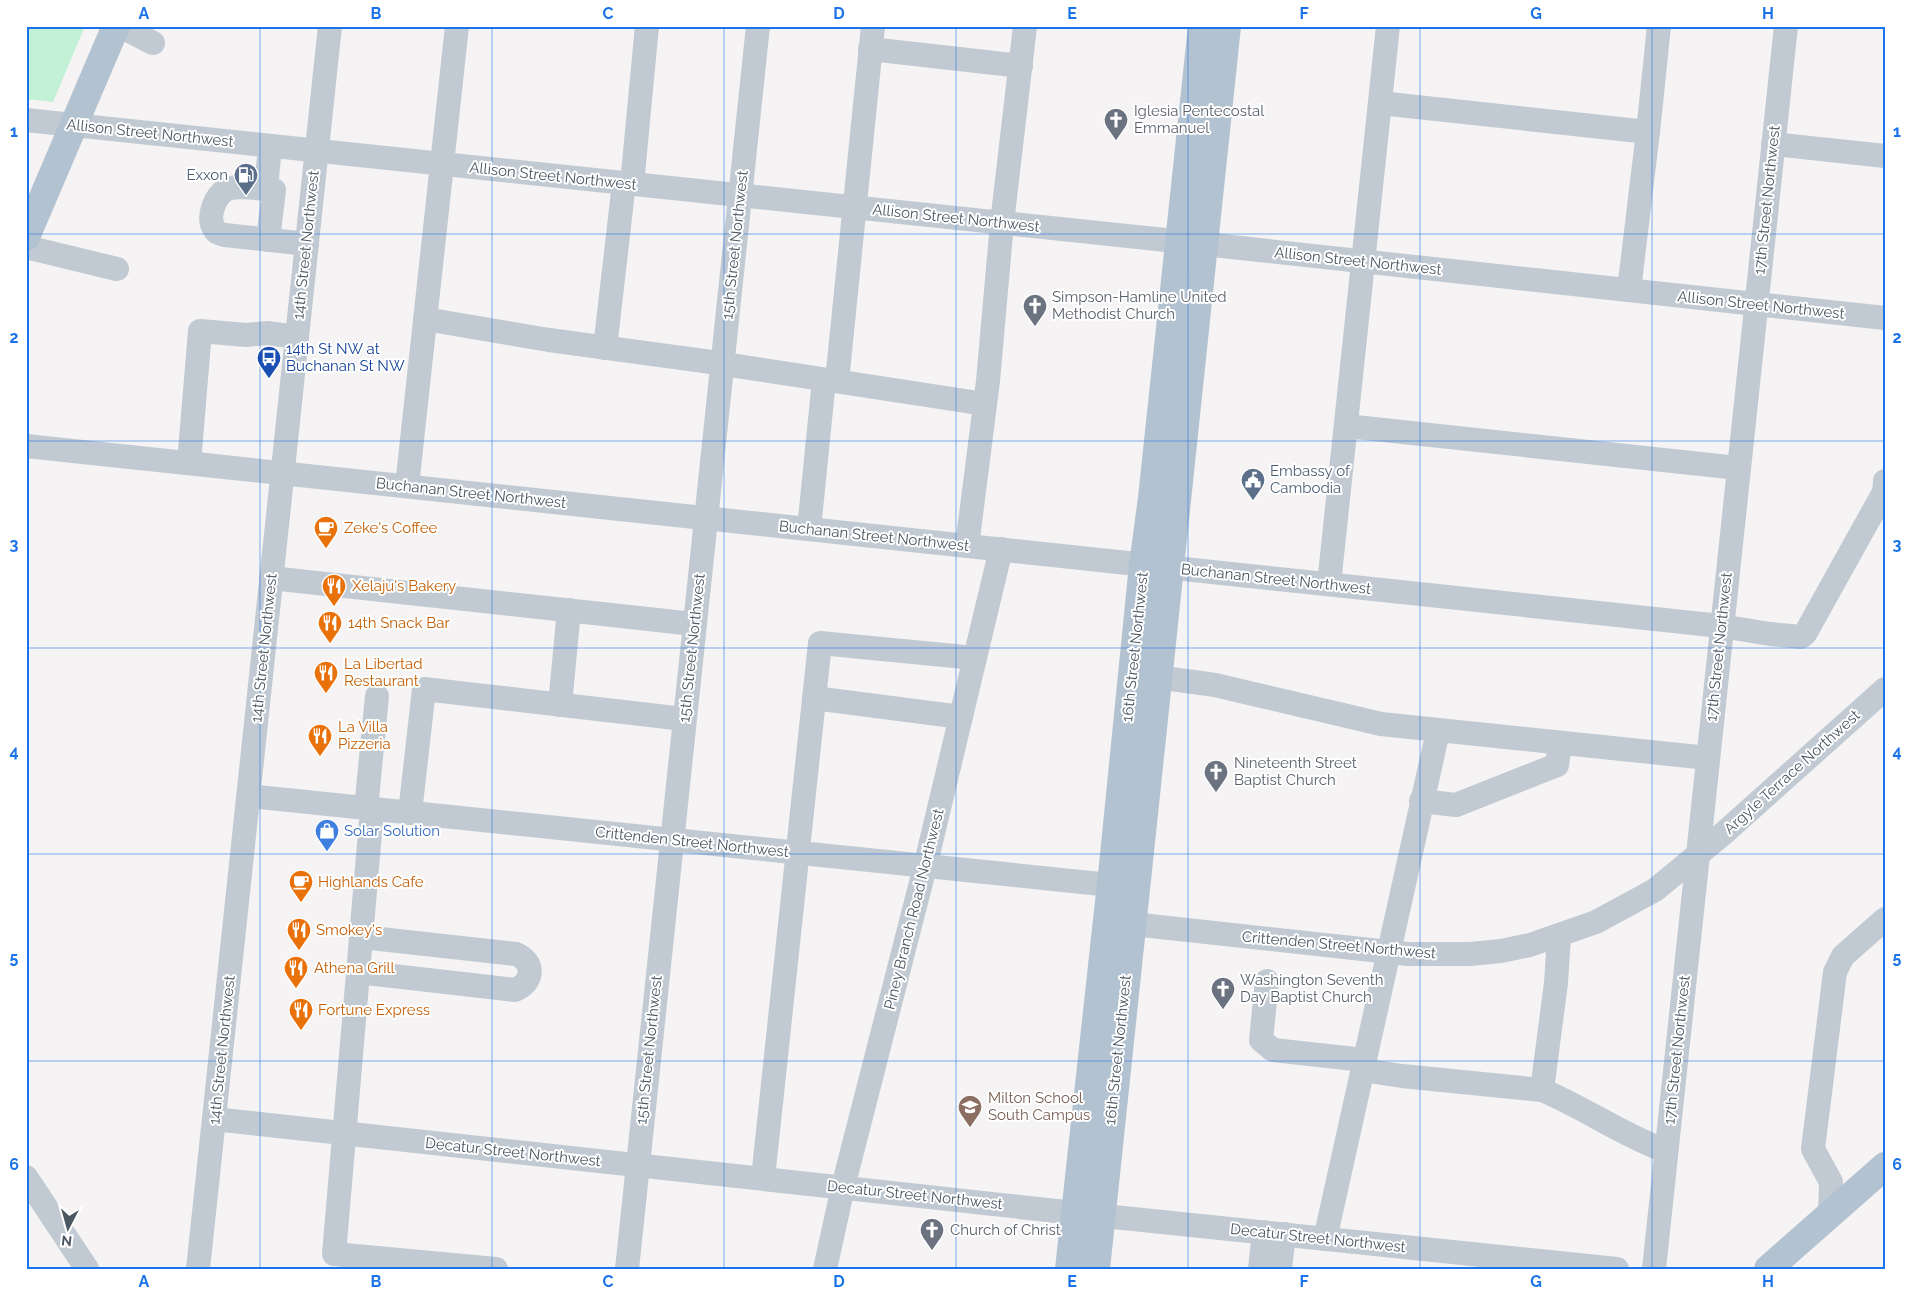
<svg xmlns="http://www.w3.org/2000/svg" width="1911" height="1295" font-family="Raleway,sans-serif">
	<style>
		.green { fill: #c3f1d5 }
		.lines { fill: none; stroke-linecap: round; stroke-linejoin: round }
		.minor { stroke: #c1cad2; stroke-width: 24 }
		.major { stroke: #b3c2d1; stroke-width: 28 }
		.grid { fill: none; stroke: #1a73e8; stroke-width: 1; stroke-opacity: 0.55 }
		.labels { text-anchor: middle; stroke-width: 4; stroke-linejoin: round; paint-order: stroke }
		.worship-label { font-size: 15px; fill: #5b616d; stroke: #fff; text-anchor: start }
		.street-label { font-size: 15px; fill: #4a5661; stroke: #fff }
		.service-label { font-size: 15px; fill: #4e5e75; stroke: #fff; text-anchor: end }
		.transit-label { font-size: 15px; fill: #164399; stroke: #fff; text-anchor: start }
		.food-label { font-size: 15px; fill: #c56008; stroke: #fff; text-anchor: start }
		.shop-label { font-size: 15px; fill: #366cbe; stroke: #fff; text-anchor: start }
		.education-label { font-size: 15px; fill: #785e54; stroke: #fff; text-anchor: start }
		.neatline { fill: none; stroke: #1a73e8; stroke-width: 2 }
		.grid-label { font-size: 16px; text-anchor: middle; font-weight: bold; fill: #1a73e8 }
	</style>
	<rect width="100%" height="100%" fill="#f5f3f3"/>
	<polygon class="green" points="26,26 85,26 53,102 26,99"/>
	<g class="lines">
		<g class="minor">
			<polyline points="120,26 153,43"/>
			<polyline points="870,49 1021,66"/>
			<polyline points="1380,103 1648,132 1629,290"/>
			<polyline points="26,120 1222,246 1885,318"/>
			<polyline points="1648,132 1659,26"/>
			<polyline points="1773,144 1885,156"/>
			<path d="M270,146L266,189C254,188 239,185 227,189C215,195 206,218 215,230C217,233 221,234 225,235L307,244"/>
			<polyline points="632,184 647,26"/>
			<polyline points="268,240 274,190"/>
			<polyline points="26,247 117,269"/>
			<polyline points="425,319 549,340 704,361 985,404"/>
			<polyline points="605,348 624,183"/>
			<polyline points="837,381 873,26"/>
			<polyline points="1346,426 1738,468"/>
			<polyline points="26,446 1721,626 1770,634 1801,637 1805,634 1884,492 1885,481"/>
			<polyline points="189,463 200,331 246,335 267,333 297,337"/>
			<polyline points="407,486 457,26"/>
			<polyline points="809,529 824,380"/>
			<polyline points="967,546 988,381 1002,223 1025,26"/>
			<polyline points="271,578 694,624"/>
			<polyline points="1329,584 1388,26"/>
			<polyline points="1157,677 1215,685 1381,724 1708,758"/>
			<polyline points="814,698 961,717"/>
			<polyline points="560,705 569,610"/>
			<polyline points="249,796 1130,887"/>
			<polyline points="1421,801 1456,805 1557,765 1560,744"/>
			<polyline points="366,809 377,696"/>
			<polyline points="372,809 334,1254 496,1269"/>
			<polyline points="410,813 424,689 684,719"/>
			<polyline points="1114,922 1408,954 1470,954 1501,951 1530,945 1596,922 1655,890 1724,833 1885,689"/>
			<path d="M358,972L515,990C534,982 535,962 516,954L362,937"/>
			<polyline points="1267,981 1261,1040 1273,1050 1364,1060"/>
			<path d="M1362,1070L1402,1076L1542,1090C1585,1108 1622,1135 1666,1151"/>
			<polyline points="1542,1090 1556,983 1559,936"/>
			<polyline points="214,1119 1075,1213 1617,1269"/>
			<polyline points="26,1177 87,1269"/>
			<polyline points="763,1178 820,643 975,658"/>
			<polyline points="1830,1214 1831,1182 1813,1149 1835,972 1843,956 1885,919"/>
			<polyline points="1325,1239 1438,731"/>
			<polyline points="198,1269 330,26"/>
			<polyline points="627,1269 758,26"/>
			<polyline points="825,1269 843,1187 925,867 1001,549"/>
			<polyline points="1260,1269 1264,1232"/>
			<polyline points="1280,1269 1284,1234"/>
			<polyline points="1654,1269 1786,26"/>
		</g>
		<g class="major">
			<polyline points="26,237 116,26"/>
			<polyline points="1069,1269 1113,865 1143,565 1152,498 1202,26"/>
			<polyline points="1096,1269 1227,26"/>
			<polyline points="1768,1269 1885,1166"/>
		</g>
	</g>
	<path class="grid" d="M260,26V1269M492,26V1269M724,26V1269M956,26V1269M1188,26V1269M1420,26V1269M1652,26V1269M26,234H1885M26,441H1885M26,648H1885M26,854H1885M26,1061H1885"/>
	<defs>
		<symbol id="church-pin" viewBox="-11 -11 22 30"><path d="M0 17L-7.5 6A9.5 9.5 0 1 1 7.5 6Z" fill="#6b7280" stroke="#fff"/><path d="M-1.2-6h2.4v3.5h3.3v2.4h-3.3V6h-2.4V-.1h-3.3v-2.4h3.3Z" fill="#fff"/></symbol>
		<symbol id="fuel-pin" viewBox="-11 -11 22 30"><path d="M0 17L-7.5 6A9.5 9.5 0 1 1 7.5 6Z" fill="#5c6f8a" stroke="#fff"/><path d="M-5.5-6h7V0h2V4h1.3V-2.5L3-4.5l.8-.8L6-3V5H2.5V1h-1V6h-7ZM-4.2-4.7v3.2H.2V-4.7Z" fill="#fff"/></symbol>
		<symbol id="bus-pin" viewBox="-11 -11 22 30"><path d="M0 17L-7.5 6A9.5 9.5 0 1 1 7.5 6Z" fill="#1a4fb4" stroke="#fff"/><path d="M-5-6H5V4H4V6H2V4H-2V6H-4V4H-5ZM-3.5-4V0h7V-4ZM-3.5 1.2v1.5H-2V1.2ZM2 1.2v1.5H3.5V1.2Z" fill="#fff"/></symbol>
		<symbol id="civic-pin" viewBox="-11 -11 22 30"><path d="M0 17L-7.5 6A9.5 9.5 0 1 1 7.5 6Z" fill="#5c6f8a" stroke="#fff"/><path d="M-.6-6.5H3V-4.5H.6V-3L4-1V1h2V6H-6V1h2V-1L-.6-3ZM-1.2 2.5V6h2.4V2.5Z" fill="#fff"/></symbol>
		<symbol id="cafe-pin" viewBox="-11 -11 22 30"><path d="M0 17L-7.5 6A9.5 9.5 0 1 1 7.5 6Z" fill="#e8710a" stroke="#fff"/><path d="M-5.5-4.5H6V0H3Q3 3.5 0 3.5H-2.5Q-5.5 3.5-5.5 0ZM3-3.2v2h1.7v-2ZM-6 4.5H4V6H-6Z" fill="#fff"/></symbol>
		<symbol id="restaurant-pin" viewBox="-11 -11 22 30"><path d="M0 17L-7.5 6A9.5 9.5 0 1 1 7.5 6Z" fill="#e8710a" stroke="#fff"/><path d="M-5-6h1v4h1v-4h1v4h1v-4h1v5L-1.5 .5V6h-2V.5L-5-1ZM5-6V6H3V1.5H1.5Q1.5-4 5-6Z" fill="#fff"/></symbol>
		<symbol id="shop-pin" viewBox="-11 -11 22 30"><path d="M0 17L-7.5 6A9.5 9.5 0 1 1 7.5 6Z" fill="#3f7fe0" stroke="#fff"/><path d="M-5-2.5h2.3a2.7 3.5 0 0 1 5.4 0H5L5.5 6h-11ZM-1.5-2.5h3a1.5 2.3 0 0 0-3 0Z" fill="#fff"/></symbol>
		<symbol id="school-pin" viewBox="-11 -11 22 30"><path d="M0 17L-7.5 6A9.5 9.5 0 1 1 7.5 6Z" fill="#8d6e63" stroke="#fff"/><path d="M0-5L7-2L0 1L-7-2ZM-4 1L0 2.5L4 1V4Q0 6-4 4Z" fill="#fff"/></symbol>
	</defs>
	<g fill-rule="evenodd">
		<use href="#church-pin" x="1102" y="106" width="28" height="38"/>
		<use href="#fuel-pin" x="232" y="161" width="28" height="38"/>
		<use href="#church-pin" x="1021" y="292" width="28" height="38"/>
		<use href="#bus-pin" x="255" y="344" width="28" height="38"/>
		<use href="#civic-pin" x="1239" y="466" width="28" height="38"/>
		<use href="#cafe-pin" x="312" y="514" width="28" height="38"/>
		<use href="#restaurant-pin" x="320" y="572" width="28" height="38"/>
		<use href="#restaurant-pin" x="316" y="609" width="28" height="38"/>
		<use href="#restaurant-pin" x="312" y="659" width="28" height="38"/>
		<use href="#restaurant-pin" x="306" y="722" width="28" height="38"/>
		<use href="#church-pin" x="1202" y="758" width="28" height="38"/>
		<use href="#shop-pin" x="313" y="817" width="28" height="38"/>
		<use href="#cafe-pin" x="287" y="868" width="28" height="38"/>
		<use href="#restaurant-pin" x="285" y="916" width="28" height="38"/>
		<use href="#restaurant-pin" x="282" y="954" width="28" height="38"/>
		<use href="#church-pin" x="1209" y="975" width="28" height="38"/>
		<use href="#restaurant-pin" x="287" y="996" width="28" height="38"/>
		<use href="#school-pin" x="956" y="1093" width="28" height="38"/>
		<use href="#church-pin" x="918" y="1216" width="28" height="38"/>
	</g>
	<g class="labels">
		<g class="worship-label">
			<text x="1134" y="116">Iglesia Pentecostal<tspan x="1134" dy="17">Emmanuel</tspan></text>
			<text x="1052" y="302">Simpson-Hamline United<tspan x="1052" dy="17">Methodist Church</tspan></text>
			<text x="1234" y="768">Nineteenth Street<tspan x="1234" dy="17">Baptist Church</tspan></text>
			<text x="1240" y="985">Washington Seventh<tspan x="1240" dy="17">Day Baptist Church</tspan></text>
			<text x="950" y="1235">Church of Christ</text>
		</g>
		<g class="street-label">
			<text transform="translate(150 133) rotate(6)" y="5">Allison Street Northwest</text>
			<text transform="translate(553 176) rotate(6)" y="5">Allison Street Northwest</text>
			<text transform="translate(1767 200) rotate(-84)" y="5">17th Street Northwest</text>
			<text transform="translate(956 218) rotate(6)" y="5">Allison Street Northwest</text>
			<text transform="translate(306 245) rotate(-84)" y="5">14th Street Northwest</text>
			<text transform="translate(735 245) rotate(-84)" y="5">15th Street Northwest</text>
			<text transform="translate(1358 261) rotate(6)" y="5">Allison Street Northwest</text>
			<text transform="translate(1761 305) rotate(6)" y="5">Allison Street Northwest</text>
			<text transform="translate(471 493) rotate(6)" y="5">Buchanan Street Northwest</text>
			<text transform="translate(874 536) rotate(6)" y="5">Buchanan Street Northwest</text>
			<text transform="translate(1276 579) rotate(6)" y="5">Buchanan Street Northwest</text>
			<text transform="translate(1135 647) rotate(-84)" y="5">16th Street Northwest</text>
			<text transform="translate(1719 647) rotate(-84)" y="5">17th Street Northwest</text>
			<text transform="translate(264 648) rotate(-84)" y="5">14th Street Northwest</text>
			<text transform="translate(692 648) rotate(-84)" y="5">15th Street Northwest</text>
			<text transform="translate(1792 772) rotate(-42)" y="5">Argyle Terrace Northwest</text>
			<text transform="translate(692 842) rotate(6)" y="5">Crittenden Street Northwest</text>
			<text transform="translate(914 909) rotate(-76)" y="5">Piney Branch Road Northwest</text>
			<text transform="translate(1339 945) rotate(5)" y="5">Crittenden Street Northwest</text>
			<text transform="translate(222 1050) rotate(-84)" y="5">14th Street Northwest</text>
			<text transform="translate(649 1050) rotate(-84)" y="5">15th Street Northwest</text>
			<text transform="translate(1118 1050) rotate(-84)" y="5">16th Street Northwest</text>
			<text transform="translate(1677 1050) rotate(-84)" y="5">17th Street Northwest</text>
			<text transform="translate(513 1152) rotate(6)" y="5">Decatur Street Northwest</text>
			<text transform="translate(915 1195) rotate(6)" y="5">Decatur Street Northwest</text>
			<text transform="translate(1318 1238) rotate(6)" y="5">Decatur Street Northwest</text>
		</g>
		<g class="service-label">
			<text x="228" y="180">Exxon</text>
			<text x="1270" y="476" text-anchor="start">Embassy of<tspan x="1270" dy="17">Cambodia</tspan></text>
		</g>
		<g class="transit-label">
			<text x="286" y="354">14th St NW at<tspan x="286" dy="17">Buchanan St NW</tspan></text>
		</g>
		<g class="food-label">
			<text x="344" y="533">Zeke's Coffee</text>
			<text x="352" y="591">Xelaju's Bakery</text>
			<text x="348" y="628">14th Snack Bar</text>
			<text x="344" y="669">La Libertad<tspan x="344" dy="17">Restaurant</tspan></text>
			<text x="338" y="732">La Villa<tspan x="338" dy="17">Pizzeria</tspan></text>
			<text x="318" y="887">Highlands Cafe</text>
			<text x="316" y="935">Smokey's</text>
			<text x="314" y="973">Athena Grill</text>
			<text x="318" y="1015">Fortune Express</text>
		</g>
		<g class="shop-label">
			<text x="344" y="836">Solar Solution</text>
		</g>
		<g class="education-label">
			<text x="988" y="1103">Milton School<tspan x="988" dy="17">South Campus</tspan></text>
		</g>
	</g>
	<rect width="1911" height="1295" fill="none" stroke="#ffffff" stroke-width="55"/>
	<g transform="translate(68 1228) rotate(186)" stroke="#ffffff" stroke-width="4" paint-order="stroke">
	<path d="M0-4L9 19L0 12L-9 19Z" fill="#4a5661"/>
	<text y="-8" font-size="14" font-weight="bold" text-anchor="middle" fill="#4a5661">N</text>
	</g>
	<rect x="28" y="28" width="1856" height="1240" class="neatline"/>
	<g class="grid-label">
		<text x="144" y="19">A</text>
		<text x="376" y="19">B</text>
		<text x="608" y="19">C</text>
		<text x="839" y="19">D</text>
		<text x="1072" y="19">E</text>
		<text x="1304" y="19">F</text>
		<text x="1536" y="19">G</text>
		<text x="1768" y="19">H</text>
		<text x="14" y="137">1</text>
		<text x="1897" y="137">1</text>
		<text x="14" y="343">2</text>
		<text x="1897" y="343">2</text>
		<text x="14" y="550">3</text>
		<text x="1897" y="550">3</text>
		<text x="14" y="757">4</text>
		<text x="1897" y="757">4</text>
		<text x="14" y="963">5</text>
		<text x="1897" y="963">5</text>
		<text x="14" y="1170">6</text>
		<text x="1897" y="1170">6</text>
		<text x="144" y="1287">A</text>
		<text x="376" y="1287">B</text>
		<text x="608" y="1287">C</text>
		<text x="839" y="1287">D</text>
		<text x="1072" y="1287">E</text>
		<text x="1304" y="1287">F</text>
		<text x="1536" y="1287">G</text>
		<text x="1768" y="1287">H</text>
	</g>
</svg>
